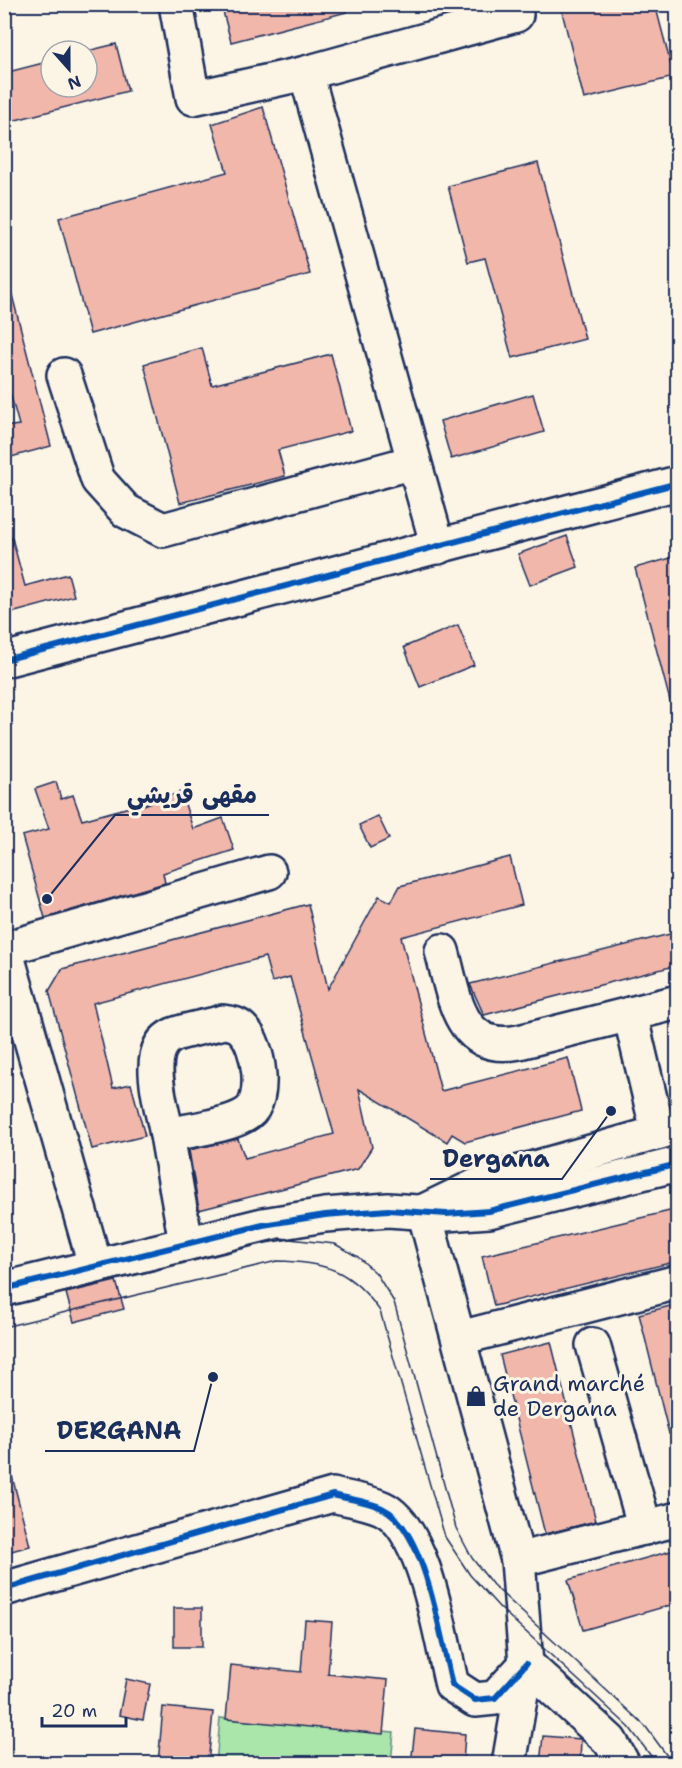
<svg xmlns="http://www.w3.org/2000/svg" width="682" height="1768" font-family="'Shantell Sans','Playpen Sans Arabic',sans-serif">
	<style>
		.green { fill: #aae5aa; stroke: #628a84; stroke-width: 1.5 }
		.building { fill: #f1b7ab; stroke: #1b2f5e; stroke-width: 1.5 }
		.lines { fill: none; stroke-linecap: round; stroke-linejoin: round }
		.minor-casing { stroke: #1b2f5e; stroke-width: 38 }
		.minor { stroke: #fcf5e5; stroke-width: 33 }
		.tram { stroke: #1b2f5e; stroke-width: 1.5 }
		.cycleway-casing { stroke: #fcf5e5; stroke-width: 10 }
		.cycleway { stroke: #0057b8; stroke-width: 6 }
		.labels { text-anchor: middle; stroke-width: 6; stroke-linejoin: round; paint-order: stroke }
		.poi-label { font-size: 22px; fill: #1b2f5e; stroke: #fcf5e5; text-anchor: start }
		.leader { fill: none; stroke: #1b2f5e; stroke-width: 2 }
		.callout-dot { fill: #1b2f5e; stroke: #fcf5e5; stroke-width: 2 }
		.callout-label { font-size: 24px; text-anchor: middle; font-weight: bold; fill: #1b2f5e; stroke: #fcf5e5; stroke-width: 6; stroke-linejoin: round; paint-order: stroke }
	</style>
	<rect width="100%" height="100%" fill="#fcf5e5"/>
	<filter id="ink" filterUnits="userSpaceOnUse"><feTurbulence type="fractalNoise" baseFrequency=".0167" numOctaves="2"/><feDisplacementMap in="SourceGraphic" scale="12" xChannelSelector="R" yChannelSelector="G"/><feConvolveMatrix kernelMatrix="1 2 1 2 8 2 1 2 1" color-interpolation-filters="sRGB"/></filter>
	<g filter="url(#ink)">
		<polygon class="green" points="220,1718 394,1732 391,1763 216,1764"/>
		<g class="building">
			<polygon points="221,4 346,4 347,12 231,42"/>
			<polygon points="560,4 655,4 674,77 584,99"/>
			<polygon points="116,44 128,91 4,123 4,73 51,61 51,87 87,87 87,51"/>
			<polygon points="263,107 310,274 90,334 59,218 227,172 212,124"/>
			<polygon points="538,163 585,339 512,358 485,258 468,262 448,186"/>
			<polygon points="11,291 51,446 4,459 4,427 19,425 4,371 4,292"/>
			<polygon points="202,348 212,385 331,354 351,431 278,450 285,476 180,503 144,364"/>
			<polygon points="533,394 544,432 451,459 440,421"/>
			<polygon points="567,536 578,567 530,585 518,554"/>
			<polygon points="12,538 25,586 68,574 74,596 4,615 4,539"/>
			<polygon points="678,556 678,700 670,701 635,568"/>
			<polygon points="458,625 474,665 420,687 404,647"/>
			<polygon points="56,782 61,799 73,795 82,820 144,803 144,805 181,792 193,829 223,818 234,850 163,873 165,883 45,918 22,836 49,829 35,789"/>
			<polygon points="378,816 389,839 370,848 359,825"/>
			<polygon points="510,857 522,905 401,937 441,1091 568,1058 581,1111 465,1142 452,1134 447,1142 359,1089 372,1147 358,1169 199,1210 189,1150 238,1139 245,1158 334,1134 290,977 272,982 265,957 93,1003 113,1088 131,1084 145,1136 92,1149 49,991 62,969 308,904 328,989 379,896 391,902 400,886"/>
			<polygon points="678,932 678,965 484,1015 470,984"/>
			<polygon points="678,1209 678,1261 494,1306 482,1256"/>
			<polygon points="116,1281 124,1309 74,1322 66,1293"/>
			<polygon points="678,1304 678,1433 669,1434 639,1314"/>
			<polygon points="551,1342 596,1521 545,1534 500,1355"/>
			<polygon points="12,1476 30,1546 4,1553 4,1477"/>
			<polygon points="678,1549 678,1603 583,1630 568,1580"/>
			<rect x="174" y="1608" width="28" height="39"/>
			<polygon points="305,1620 332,1622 328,1674 388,1680 383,1734 226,1719 231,1665 301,1672"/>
			<polygon points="126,1679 150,1684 143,1720 119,1715"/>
			<polygon points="163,1707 213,1712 208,1764 158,1764"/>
			<polygon points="415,1729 465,1734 463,1764 411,1764"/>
			<polygon points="543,1736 581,1739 580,1764 540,1764"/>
		</g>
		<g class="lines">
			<defs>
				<g id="minor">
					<polyline points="176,4 193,98 306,73 438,547"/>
					<polyline points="306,73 516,15 515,4"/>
					<polyline points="64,375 98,480 126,511 163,530 414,462"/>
					<polyline points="4,660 678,483"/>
					<polyline points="4,945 95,1265"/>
					<polyline points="4,949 269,872"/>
					<path d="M442,951C454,994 458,1054 519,1042L678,1002"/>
					<polyline points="630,1014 658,1132"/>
					<path d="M223,1022C231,1023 239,1024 244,1031C259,1046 267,1099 248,1113C231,1126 189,1130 167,1135C163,1109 141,1049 173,1035C188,1029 207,1027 223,1022Z"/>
					<polyline points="167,1135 186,1243"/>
					<polyline points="424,1211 518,1560 526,1664 509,1764"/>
					<polyline points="424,1211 482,1183 678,1127"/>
					<polyline points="4,1289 263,1225 325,1215 388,1210 446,1214 489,1211 678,1164"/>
					<polyline points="460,1338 678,1282"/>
					<polyline points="593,1345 645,1528"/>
					<polyline points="518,1560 678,1519"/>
					<path d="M4,1589L333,1495C348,1499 367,1501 382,1508C426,1528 441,1641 452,1685L475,1700L495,1698L526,1664"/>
					<polyline points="526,1664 610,1741 623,1764"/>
				</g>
			</defs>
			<use href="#minor" class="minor-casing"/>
			<use href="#minor" class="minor"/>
			<g class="tram">
				<polyline points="4,1307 280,1238 335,1244 358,1257 376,1273 394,1302 456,1528 472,1558 493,1585 646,1727 673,1764"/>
				<path d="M4,1327L277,1261C326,1262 351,1270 380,1311L445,1537L470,1575L500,1608L629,1727L657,1764"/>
			</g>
			<defs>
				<g id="cycleway">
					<polyline points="4,660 678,483"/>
					<polyline points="4,1289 263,1225 325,1215 388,1210 446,1214 489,1211 678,1164"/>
					<path d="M4,1589L333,1495C348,1499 367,1501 382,1508C426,1528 441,1641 452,1685L475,1700L495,1698L526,1664"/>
				</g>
			</defs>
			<use href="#cycleway" class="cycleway-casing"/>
			<use href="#cycleway" class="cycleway"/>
		</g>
	</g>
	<defs>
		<symbol id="shop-bare" viewBox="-9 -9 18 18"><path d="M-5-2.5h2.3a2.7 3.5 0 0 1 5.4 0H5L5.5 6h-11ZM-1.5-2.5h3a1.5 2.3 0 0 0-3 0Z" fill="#1b2f5e" stroke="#fcf5e5" stroke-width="2.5" paint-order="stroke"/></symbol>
	</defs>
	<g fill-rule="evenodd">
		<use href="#shop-bare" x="461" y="1381" width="30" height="30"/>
	</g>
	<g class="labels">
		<g class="poi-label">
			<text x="493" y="1391">Grand marché<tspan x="493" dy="25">de Dergana</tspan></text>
		</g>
	</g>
	<path class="leader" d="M47 899L115 815H269M611 1111L562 1179H430M213 1377L194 1451H45"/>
	<g class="callout-dot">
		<circle cx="47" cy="899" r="6"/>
		<circle cx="611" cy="1111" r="6"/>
		<circle cx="213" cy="1377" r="6"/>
	</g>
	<g class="callout-label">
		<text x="192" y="803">مقهى قريشي</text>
		<text x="496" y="1167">Dergana</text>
		<text x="119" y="1439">DERGANA</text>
	</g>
	<rect width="682" height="1768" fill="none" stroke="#fcf5e5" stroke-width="24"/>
	<rect x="12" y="12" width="658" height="1744" fill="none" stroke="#1b2f5e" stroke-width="2" filter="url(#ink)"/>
	<g transform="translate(69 69) rotate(159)"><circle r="28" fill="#fcf5e5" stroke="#a2a6af" stroke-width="1.5"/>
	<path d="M0-4.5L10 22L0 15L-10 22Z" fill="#1b2f5e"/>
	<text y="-9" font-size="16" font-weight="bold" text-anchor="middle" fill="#1b2f5e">N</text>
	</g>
	<path d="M42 1717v9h84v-9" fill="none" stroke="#1b2f5e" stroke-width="3"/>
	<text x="51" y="1717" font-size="18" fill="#1b2f5e" stroke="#fcf5e5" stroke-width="4.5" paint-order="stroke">20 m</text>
</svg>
